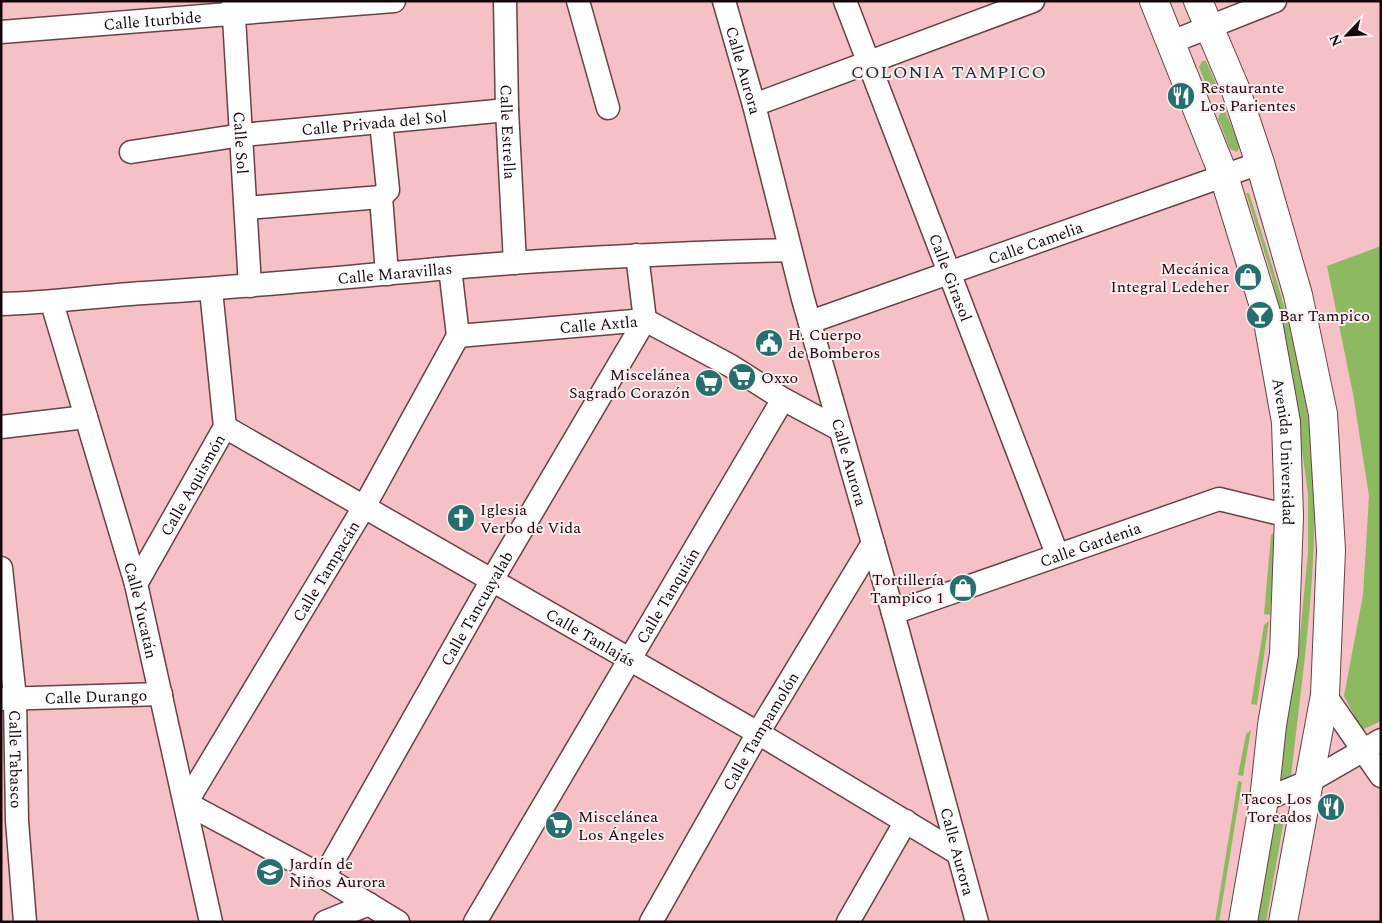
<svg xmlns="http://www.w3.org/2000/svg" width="1382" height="923" font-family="Spectral,serif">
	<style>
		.green { fill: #8dba60 }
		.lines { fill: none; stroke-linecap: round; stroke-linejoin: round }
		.minor-casing { stroke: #6a4046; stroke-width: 25 }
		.major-casing { stroke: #6a4046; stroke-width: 30 }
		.minor { stroke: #fff; stroke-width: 22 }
		.major { stroke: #fff; stroke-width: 28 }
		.labels { text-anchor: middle; stroke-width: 4; stroke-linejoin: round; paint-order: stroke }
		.street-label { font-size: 16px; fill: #160609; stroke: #feedef }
		.poi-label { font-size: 16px; fill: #160609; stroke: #feedef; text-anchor: start }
		.neighbourhood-label { font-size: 18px; letter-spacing: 1px; fill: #103331; stroke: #feedef }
	</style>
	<rect width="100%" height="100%" fill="#f5c1c7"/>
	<g class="green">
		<polygon points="1202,61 1206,61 1216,84 1213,90 1207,87 1199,67"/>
		<polygon points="1225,111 1240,146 1237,152 1230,149 1218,118 1221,112"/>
		<path d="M1246,193H1249C1275,274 1303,357 1311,442C1322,553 1303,666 1291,777L1283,781L1278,773L1298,657L1308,552V494L1289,356L1279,309L1272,277Z"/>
		<polygon points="1381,246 1381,721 1362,730 1344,696 1363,595 1369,496 1353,394 1327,266"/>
		<polygon points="1275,531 1270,615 1264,614 1271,535"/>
		<polygon points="1269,621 1257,705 1251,704 1264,625"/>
		<polygon points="1251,730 1243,776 1238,775 1246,734"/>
		<polygon points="1238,781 1242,782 1219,922 1215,922"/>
		<polygon points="1280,813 1284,820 1266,922 1255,922 1274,814"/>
	</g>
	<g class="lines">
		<defs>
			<g id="minor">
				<path id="s1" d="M233,1L250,286"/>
				<path id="s2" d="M505,1L507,110L515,263"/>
				<polyline points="578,1 608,108"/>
				<path id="s3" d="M724,1L754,105L803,299L893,613L977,922"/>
				<path id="s4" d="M845,1L1057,554"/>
				<path id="s5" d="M1,32L394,1"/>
				<polyline points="1169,43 1275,1"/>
				<polyline points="754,105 1033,1"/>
				<polyline points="381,122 388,190 381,197 387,274"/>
				<path id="s6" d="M131,152L242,135L507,110"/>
				<polyline points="246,208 381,197"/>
				<polyline points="450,268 458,336"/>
				<path id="s7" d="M52,303L136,584L211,922"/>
				<path id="s8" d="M1,304C49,303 96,296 144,293C246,287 347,277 449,268C562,258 676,253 790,250"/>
				<path id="s9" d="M810,322L1260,163"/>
				<path id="s10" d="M458,336L645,320L731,366L783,399L839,429"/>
				<polyline points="1,427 86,417"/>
				<path id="s11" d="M225,427L758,733L956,852"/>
				<path id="s12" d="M1,568L15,698L17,821L25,922"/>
				<path id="s13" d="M136,584L225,427L211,290"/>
				<path id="s14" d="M893,613L1219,499L1289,516"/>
				<polyline points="1325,695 1381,776"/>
				<path id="s15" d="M1,699L161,694"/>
				<polyline points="1264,800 1310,781 1381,740"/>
				<path id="s16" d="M324,877L492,580L645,320L637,255"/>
				<polyline points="325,922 369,904"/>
				<path id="s17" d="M398,922L324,877L186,803L364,507L458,336"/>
				<path id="s18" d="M475,922L783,399"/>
				<path id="s19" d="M651,922L758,733L873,543"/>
				<polyline points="848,922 906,821"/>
			</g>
			<g id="major">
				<path id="s20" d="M1154,1L1224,176L1267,316L1286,422L1289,516L1284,654L1272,725L1264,800L1243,922"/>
				<polyline points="1198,1 1235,88 1260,163 1298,295 1323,414 1331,550 1325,695 1283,922"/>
			</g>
		</defs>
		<use href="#minor" class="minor-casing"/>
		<use href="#major" class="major-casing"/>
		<use href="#minor" class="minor"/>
		<use href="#major" class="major"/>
	</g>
	<defs>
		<symbol id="restaurant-disc" viewBox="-11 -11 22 22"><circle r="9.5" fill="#25706c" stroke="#feedef"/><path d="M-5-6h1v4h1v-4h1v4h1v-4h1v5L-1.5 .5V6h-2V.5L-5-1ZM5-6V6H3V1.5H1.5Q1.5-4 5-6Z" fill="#fff"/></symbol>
		<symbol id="shop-disc" viewBox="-11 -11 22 22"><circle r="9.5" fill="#25706c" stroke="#feedef"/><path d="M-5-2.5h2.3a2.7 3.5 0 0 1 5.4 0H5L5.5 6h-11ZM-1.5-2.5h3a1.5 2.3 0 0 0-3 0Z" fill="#fff"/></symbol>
		<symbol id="bar-disc" viewBox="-11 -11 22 22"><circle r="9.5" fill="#25706c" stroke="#feedef"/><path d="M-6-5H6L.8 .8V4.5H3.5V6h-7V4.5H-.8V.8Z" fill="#fff"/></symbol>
		<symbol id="civic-disc" viewBox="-11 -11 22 22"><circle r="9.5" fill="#25706c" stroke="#feedef"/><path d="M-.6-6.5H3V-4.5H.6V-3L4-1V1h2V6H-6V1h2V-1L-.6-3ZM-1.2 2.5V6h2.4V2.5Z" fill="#fff"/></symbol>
		<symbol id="supermarket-disc" viewBox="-11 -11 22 22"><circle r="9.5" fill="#25706c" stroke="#feedef"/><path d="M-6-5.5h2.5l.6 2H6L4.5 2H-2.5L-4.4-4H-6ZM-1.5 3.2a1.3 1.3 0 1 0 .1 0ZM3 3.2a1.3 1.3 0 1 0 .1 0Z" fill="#fff"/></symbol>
		<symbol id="church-disc" viewBox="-11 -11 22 22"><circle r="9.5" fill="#25706c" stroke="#feedef"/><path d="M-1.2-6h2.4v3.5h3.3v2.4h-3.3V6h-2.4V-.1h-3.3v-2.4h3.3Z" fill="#fff"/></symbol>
		<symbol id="school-disc" viewBox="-11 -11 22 22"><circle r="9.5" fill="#25706c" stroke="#feedef"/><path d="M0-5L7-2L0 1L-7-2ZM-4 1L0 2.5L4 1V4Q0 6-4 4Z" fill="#fff"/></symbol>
	</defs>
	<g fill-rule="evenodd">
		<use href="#restaurant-disc" x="1165" y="80" width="32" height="32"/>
		<use href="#shop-disc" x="1232" y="261" width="32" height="32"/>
		<use href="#bar-disc" x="1244" y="299" width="32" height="32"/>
		<use href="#civic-disc" x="753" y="327" width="32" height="32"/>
		<use href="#supermarket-disc" x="726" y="361" width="32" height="32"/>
		<use href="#supermarket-disc" x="693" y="367" width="32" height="32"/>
		<use href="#church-disc" x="445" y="502" width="32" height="32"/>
		<use href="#shop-disc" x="947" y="572" width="32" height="32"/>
		<use href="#restaurant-disc" x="1315" y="791" width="32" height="32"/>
		<use href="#supermarket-disc" x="543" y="809" width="32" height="32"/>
		<use href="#school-disc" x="254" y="856" width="32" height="32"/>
	</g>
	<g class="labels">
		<g class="street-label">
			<text dy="6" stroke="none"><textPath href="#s5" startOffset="152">Calle Iturbide</textPath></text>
			<text dy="6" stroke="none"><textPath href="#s3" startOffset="72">Calle Aurora</textPath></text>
			<text dy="6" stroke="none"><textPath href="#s6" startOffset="245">Calle Privada del Sol</textPath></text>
			<text dy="6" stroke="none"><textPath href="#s2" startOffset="131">Calle Estrella</textPath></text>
			<text dy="6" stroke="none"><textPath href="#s1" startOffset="142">Calle Sol</textPath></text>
			<text dy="6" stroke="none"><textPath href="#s9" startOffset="239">Calle Camelia</textPath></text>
			<text dy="6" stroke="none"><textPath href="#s8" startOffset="395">Calle Maravillas</textPath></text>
			<text dy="6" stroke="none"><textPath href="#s4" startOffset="296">Calle Girasol</textPath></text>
			<text dy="6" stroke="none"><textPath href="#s10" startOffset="141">Calle Axtla</textPath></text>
			<text dy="6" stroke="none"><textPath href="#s20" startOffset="472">Avenida Universidad</textPath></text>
			<text dy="6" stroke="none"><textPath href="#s3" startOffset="478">Calle Aurora</textPath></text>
			<text dy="6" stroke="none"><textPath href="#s13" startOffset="114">Calle Aquismón</textPath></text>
			<text dy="6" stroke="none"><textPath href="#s14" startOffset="209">Calle Gardenia</textPath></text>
			<text dy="6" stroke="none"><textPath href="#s17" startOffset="514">Calle Tampacán</textPath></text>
			<text dy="6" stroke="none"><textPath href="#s18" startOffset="379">Calle Tanquián</textPath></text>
			<text dy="6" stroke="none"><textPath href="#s16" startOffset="309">Calle Tancuayalab</textPath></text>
			<text dy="6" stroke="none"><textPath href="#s7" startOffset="320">Calle Yucatán</textPath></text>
			<text dy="6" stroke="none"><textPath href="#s11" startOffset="422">Calle Tanlajás</textPath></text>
			<text dy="6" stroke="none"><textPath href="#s15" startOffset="95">Calle Durango</textPath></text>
			<text dy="6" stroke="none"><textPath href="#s19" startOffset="220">Calle Tampamolón</textPath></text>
			<text dy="6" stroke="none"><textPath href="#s12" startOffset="192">Calle Tabasco</textPath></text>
			<text dy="6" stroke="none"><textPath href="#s3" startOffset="882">Calle Aurora</textPath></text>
		</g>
		<g class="poi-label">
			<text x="1200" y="93">Restaurante<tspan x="1200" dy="18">Los Parientes</tspan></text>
			<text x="1229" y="274" text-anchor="end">Mecánica<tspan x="1229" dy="18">Integral Ledeher</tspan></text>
			<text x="1279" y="321">Bar Tampico</text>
			<text x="788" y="340">H. Cuerpo<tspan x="788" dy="18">de Bomberos</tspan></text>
			<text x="690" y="380" text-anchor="end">Miscelánea<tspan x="690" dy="18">Sagrado Corazón</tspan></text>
			<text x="761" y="383">Oxxo</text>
			<text x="480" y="515">Iglesia<tspan x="480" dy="18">Verbo de Vida</tspan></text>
			<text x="944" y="585" text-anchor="end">Tortillería<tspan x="944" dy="18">Tampico 1</tspan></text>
			<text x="1312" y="804" text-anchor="end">Tacos Los<tspan x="1312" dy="18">Toreados</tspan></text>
			<text x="578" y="822">Miscelánea<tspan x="578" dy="18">Los Ángeles</tspan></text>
			<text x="289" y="869">Jardín de<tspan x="289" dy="18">Niños Aurora</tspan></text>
		</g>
		<g class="neighbourhood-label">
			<text x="949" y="78">COLONIA TAMPICO</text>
		</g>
	</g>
	<rect width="1382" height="923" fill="none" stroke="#160609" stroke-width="5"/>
	<g transform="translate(1347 35) rotate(245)" stroke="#feedef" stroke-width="4" paint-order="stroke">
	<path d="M0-4L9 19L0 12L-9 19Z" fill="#160609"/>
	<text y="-8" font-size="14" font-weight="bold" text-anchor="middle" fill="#160609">N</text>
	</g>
</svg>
